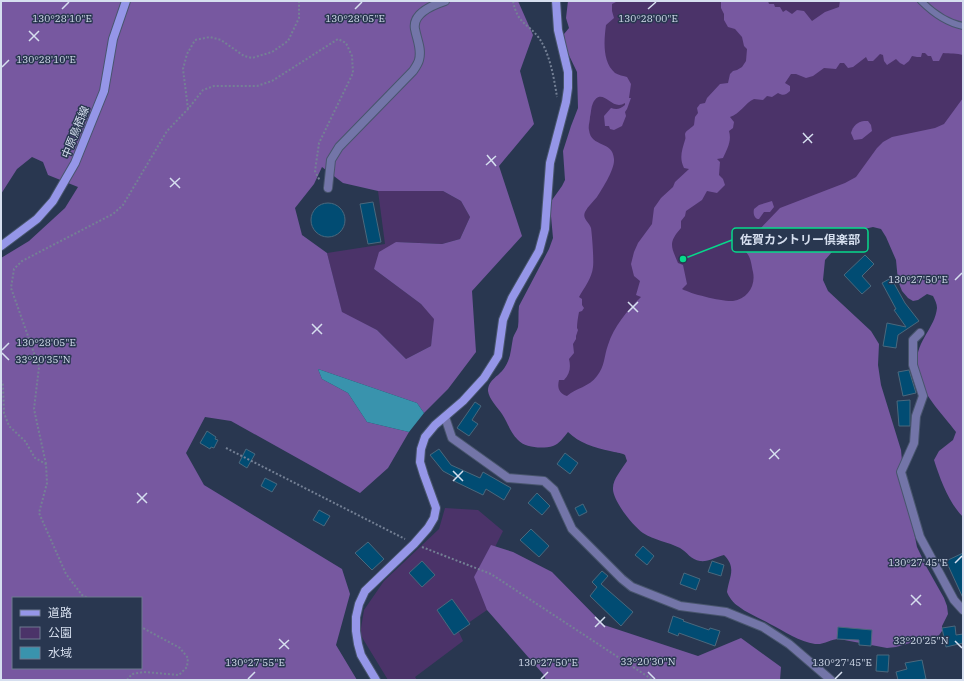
<svg xmlns="http://www.w3.org/2000/svg" width="964" height="681" font-family="'IBM Plex Serif','Noto Sans JP',serif">
	<style>
		.green { fill: #4b3369 }
		.forest { fill: #7758a0; fill-rule: evenodd }
		.water { fill: #3993ad }
		.building { fill: #014c73; stroke: #4b687d }
		.lines { fill: none; stroke-linecap: round; stroke-linejoin: round }
		.lane-casing { stroke: #48556d; stroke-width: 8 }
		.street-casing { stroke: #48556d; stroke-width: 10 }
		.secondary-casing { stroke: #48556d; stroke-width: 10 }
		.path { stroke: #748095; stroke-width: 2; stroke-dasharray: 2 2; stroke-linecap: butt }
		.lane { stroke: #7375a8; stroke-width: 6 }
		.street { stroke: #7375a8; stroke-width: 8 }
		.secondary { stroke: #9596e8; stroke-width: 8 }
		.ticks { fill: none; stroke: #d6dfef; stroke-width: 1.5 }
		.labels { text-anchor: middle; stroke-width: 3; stroke-linejoin: round; paint-order: stroke }
		.street-label { font-size: 11px; fill: #d6dfef; stroke: #293750 }
		.ticks-label { font-size: 10px; text-anchor: middle; fill: #d6dfef; stroke: #293750; stroke-width: 3; stroke-linejoin: round; paint-order: stroke }
		.leader { fill: none; stroke: #07d98b; stroke-width: 1.5 }
		.callout-dot { fill: #07d98b; stroke: #293750; stroke-width: 1.5 }
		.callout { fill: #293750; stroke: #07d98b; stroke-width: 1.5 }
		.callout-label { font-size: 12px; text-anchor: middle; font-weight: bold; fill: #d6dfef }
	</style>
	<rect width="100%" height="100%" fill="#293750"/>
	<g class="green">
		<polygon points="595,1 963,1 963,154 837,211 634,430 532,391 575,187"/>
		<polygon points="378,191 443,191 461,201 470,217 460,239 442,244 396,242 374,269 421,304 435,319 431,346 406,359 377,330 342,313 327,253 385,244"/>
		<polygon points="445,508 478,510 503,531 490,557 487,610 458,630 463,641 415,677 417,680 388,680 360,634 364,610 384,581 439,529"/>
	</g>
	<g class="forest">
		<path d="M1,1H518L533,35L520,71L534,124L499,166L522,236L472,291L476,352L448,389L424,413L417,403L318,369L322,379L348,393L367,422L409,432L388,468L360,493L231,421L205,417L186,453L204,485L342,569L350,594L336,645L357,680H1V258L29,241L65,208L78,187L48,175L43,162L32,157L17,169L1,194ZM322,167L343,183L378,191H443L461,201L470,217L460,239L442,244L396,242L379,252L374,269L421,304L434,319L431,346L406,359L377,330L342,312L327,253L302,235L295,208L314,184ZM13,598H141V668H13Z"/>
		<path d="M568,1H618L612,4V11L614,18L606,25C604,40 602,62 615,73C618,75 624,76 627,77L631,84L629,98H631L627,109L625,112L626,116L622,126L614,130L610,129L609,126H605L604,116L611,108C617,110 620,109 625,105V103C623,104 621,105 619,105C609,105 601,88 593,103C591,107 591,113 590,117C590,121 588,126 589,130C591,148 613,140 614,159C615,169 602,189 597,197C593,202 588,206 585,212C582,219 589,222 591,228C592,234 594,261 593,267C592,278 584,288 579,297L582,299V305L584,308L582,311L579,312C578,317 577,323 577,328L578,330L576,336V339L573,344L574,353L569,359C571,367 570,374 564,380H559C557,388 559,393 567,396C576,388 589,387 597,376C605,366 604,356 608,345C614,326 627,311 641,297L636,295L640,281L634,276L631,264L634,252L638,243L652,224L654,208L661,198L673,187L675,182L689,169L684,168C679,158 682,150 685,140C686,138 685,136 685,134C686,130 692,128 694,125L695,117L698,113L697,108L700,104L705,103L707,98L720,84L728,83L730,74L733,71L737,70L742,67L746,61L747,49L744,46L742,37L735,29L728,27L724,20V14L721,8V1H768L769,4H774L775,7H780L783,12L786,10L792,14L797,10L804,11L812,21L825,12L839,7L840,1H963V55C957,53 950,54 943,53L939,61H933L931,56H928L925,53H922L921,57H917L912,56L909,61L904,65L900,63L896,59L887,65L884,61L883,55L880,54L873,61H868L866,57L853,67L848,68L844,63H840L836,69L824,68L813,76L806,78L796,74H791L785,83L790,86V91C786,95 783,96 778,93L772,97L767,96L763,100L754,99C745,103 740,114 730,117L734,122L733,128L729,131C732,141 727,149 723,158L717,159L720,162L719,175L723,179L725,185L717,193L707,191L702,200L686,211L685,216L681,221V228C668,243 671,246 678,263L683,265L687,284L682,289C691,294 723,302 733,301C747,299 756,286 753,272C751,263 751,256 744,250V241L749,235L757,232L780,208L845,183L856,177L877,148L883,142L892,137L935,128L944,124L963,98V517C949,503 940,479 934,460L939,451L953,440L956,432C942,413 920,393 917,368C914,342 935,329 937,308C937,304 935,300 933,296L927,294L918,300L913,301L908,298L902,291L898,281L896,260L886,237L881,229L873,227L860,230L851,236L832,252L825,260L823,280L828,291L871,331L879,344L878,365L881,385L901,450L904,482L917,547L926,566L944,598L947,606L948,614L942,626V631L937,638L931,640L917,641L896,647L887,648L839,639C831,639 824,645 815,644C800,642 784,631 770,624C760,618 748,614 738,606C733,603 729,597 727,592C729,577 737,568 724,555C716,557 708,562 700,561C691,560 687,552 680,548C668,542 654,540 643,533C633,526 612,500 613,488C613,479 622,469 627,461L625,455C620,452 616,453 610,451C595,448 579,443 568,432C564,437 559,444 553,446C543,449 525,448 518,440C510,432 508,423 502,414C498,408 489,399 488,391C488,379 500,376 505,367C511,358 511,348 513,338C514,334 517,331 518,327C519,320 518,313 519,306L549,249L553,238L550,205L552,200L562,186L565,180L563,151L571,126L578,108L577,72L565,47L564,34L569,28L566,18Z"/>
		<path d="M864,121H868L871,125L872,131L862,139L854,140L851,133C853,126 857,122 864,121Z"/>
		<path d="M772,201L774,207L770,212H764L759,219C754,219 753,213 754,209L759,205Z"/>
		<polygon points="491,545 513,552 552,572 604,625 698,656 741,638 781,667 780,680 546,680 543,674 487,610 474,577"/>
	</g>
	<polygon class="water" points="318,369 417,403 424,413 409,432 367,422 348,393 322,379"/>
	<g class="building">
		<polygon points="373,202 381,242 368,244 360,204"/>
		<circle cx="328" cy="220" r="17"/>
		<polygon points="865,255 874,264 862,276 871,286 862,294 844,275"/>
		<polygon points="891,278 905,303 919,321 898,335 896,348 883,346 887,323 906,327 894,310 896,309 882,283"/>
		<polygon points="909,370 916,393 903,396 898,372"/>
		<polygon points="910,400 910,426 899,426 897,401"/>
		<polygon points="475,402 481,406 472,420 478,424 469,436 457,428"/>
		<polygon points="207,431 216,437 215,439 218,440 214,448 211,447 210,449 200,443"/>
		<polygon points="246,449 255,454 247,468 239,463"/>
		<polygon points="439,449 451,465 480,478 483,472 511,488 504,500 486,489 483,495 454,481 456,478 443,471 430,455"/>
		<polygon points="565,453 578,463 570,474 557,464"/>
		<polygon points="265,478 277,484 272,492 261,486"/>
		<polygon points="537,493 550,506 542,515 528,503"/>
		<polygon points="583,504 587,512 579,516 575,508"/>
		<polygon points="319,510 330,516 324,526 313,520"/>
		<polygon points="531,529 549,546 539,557 520,540"/>
		<polygon points="368,542 384,559 372,570 355,553"/>
		<polygon points="643,546 654,556 647,565 635,555"/>
		<polygon points="963,553 963,598 946,561"/>
		<polygon points="422,561 435,575 422,587 409,573"/>
		<polygon points="712,561 724,565 721,576 708,572"/>
		<polygon points="602,571 608,576 601,584 633,612 621,626 590,596 597,587 592,582"/>
		<polygon points="684,573 700,579 696,590 680,584"/>
		<polygon points="452,599 470,624 454,635 437,610"/>
		<polygon points="673,616 684,620 683,621 709,630 710,628 720,631 715,646 679,633 678,636 668,632"/>
		<polygon points="955,626 956,635 963,634 963,643 946,647 942,628"/>
		<polygon points="838,627 872,630 871,646 859,645 859,640 837,639"/>
		<polygon points="877,655 889,655 888,672 876,671"/>
		<polygon points="922,660 926,679 919,680 898,680 896,672 907,669 905,663"/>
	</g>
	<g class="lines">
		<defs>
			<path id="lane" d="M921,1C933,13 947,23 963,26"/>
			<g id="street">
				<path d="M328,188L331,160L339,147L413,71C415,68 418,64 419,60C422,49 417,40 415,29C412,13 433,5 445,1"/>
				<polyline points="920,333 913,340 913,365 923,396 916,416 914,443 901,472 920,537 954,600 963,610"/>
				<polyline points="445,417 452,438 508,478 544,481 554,490 572,529 622,579 632,587 680,606 726,612 763,627 789,644 831,680"/>
			</g>
			<g id="secondary">
				<polyline points="1,246 37,219 53,201 75,163 104,91 113,39 126,1"/>
				<polyline points="376,680 361,655 358,644 356,631 356,617 359,604 365,591 414,544 428,528 434,518 436,508 424,475 420,462 421,449 425,437 435,425 463,401 484,378 498,356 503,320 512,298 539,251 545,229 550,163 566,102 568,88 568,72 558,30 556,1"/>
			</g>
		</defs>
		<use href="#lane" class="lane-casing"/>
		<use href="#street" class="street-casing"/>
		<use href="#secondary" class="secondary-casing"/>
		<g class="path">
			<path d="M513,1C518,25 527,22 539,38C550,54 554,78 557,97"/>
			<polyline points="188,109 183,69 187,54 195,40 210,37 221,40 244,56 252,58 272,52 288,41 299,18 299,1"/>
			<polyline points="1,380 3,385 4,413 9,426 25,441 35,458 46,464 47,483 39,513 66,574 82,595 88,598"/>
			<polyline points="226,448 405,539"/>
			<polyline points="46,464 34,409 39,367 11,288 14,269 22,261 113,214 123,205 167,131 188,109 203,90 214,86 257,86 272,81 338,39 346,43 352,56 353,73 319,143 315,171 320,181"/>
			<polyline points="422,547 491,574 653,680"/>
			<polyline points="127,680 132,674 144,672 179,675 187,667 188,658 180,648 141,627"/>
		</g>
		<use href="#lane" class="lane"/>
		<use href="#street" class="street"/>
		<use href="#secondary" class="secondary"/>
	</g>
	<path class="ticks" d="M62,9L69,2M355,9L362,2M648,9L656,2M29,31L39,41M29,41L39,31M2,67L9,60M803,133L812,143M803,143L813,134M487,155L496,166M486,165L496,156M170,178L180,188M170,187L180,178M955,280L962,273M628,302L638,312M628,312L638,302M312,324L322,334M312,334L322,324M2,350L9,343M2,353L9,360M770,449L779,459M769,459L780,449M453,471L463,481M453,481L463,471M137,493L147,503M137,503L147,493M955,563L962,556M911,595L921,605M911,605L921,595M595,617L605,627M595,627L605,617M279,639L289,649M955,641L962,648M279,649L289,640M648,672L655,679M248,679L255,672M541,679L548,672M835,679L842,672"/>
	<g class="labels">
		<g class="street-label">
			<text transform="translate(75 132) rotate(-68)" y="4">中原鳥栖線</text>
		</g>
	</g>
	<g class="ticks-label">
		<text x="62" y="22">130°28'10"E</text>
		<text x="355" y="22">130°28'05"E</text>
		<text x="648" y="22">130°28'00"E</text>
		<text x="46" y="63">130°28'10"E</text>
		<text x="918" y="283">130°27'50"E</text>
		<text x="46" y="346">130°28'05"E</text>
		<text x="43" y="363">33°20'35"N</text>
		<text x="918" y="566">130°27'45"E</text>
		<text x="921" y="644">33°20'25"N</text>
		<text x="648" y="665">33°20'30"N</text>
		<text x="255" y="666">130°27'55"E</text>
		<text x="548" y="666">130°27'50"E</text>
		<text x="842" y="666">130°27'45"E</text>
	</g>
	<path class="leader" d="M683 259L732 240"/>
	<circle class="callout-dot" cx="683" cy="259" r="4"/>
	<rect class="callout" x="732" y="228" width="136" height="24" rx="4"/>
	<g class="callout-label">
		<text x="800" y="244">佐賀カントリー倶楽部</text>
	</g>
	<rect width="964" height="681" fill="none" stroke="#d6dfef" stroke-width="4"/>
	<rect x="12" y="597" width="130" height="72" fill="#293750" stroke="#6e7a90"/>
	<rect x="20" y="610" width="20" height="6" fill="#9596e8" stroke="#6e7a90"/>
	<text x="48" y="617" font-size="12" fill="#d6dfef">道路</text>
	<rect x="20" y="627" width="20" height="12" fill="#4b3369" stroke="#6e7a90"/>
	<text x="48" y="637" font-size="12" fill="#d6dfef">公園</text>
	<rect x="20" y="647" width="20" height="12" fill="#3993ad" stroke="#6e7a90"/>
	<text x="48" y="657" font-size="12" fill="#d6dfef">水域</text>
</svg>
